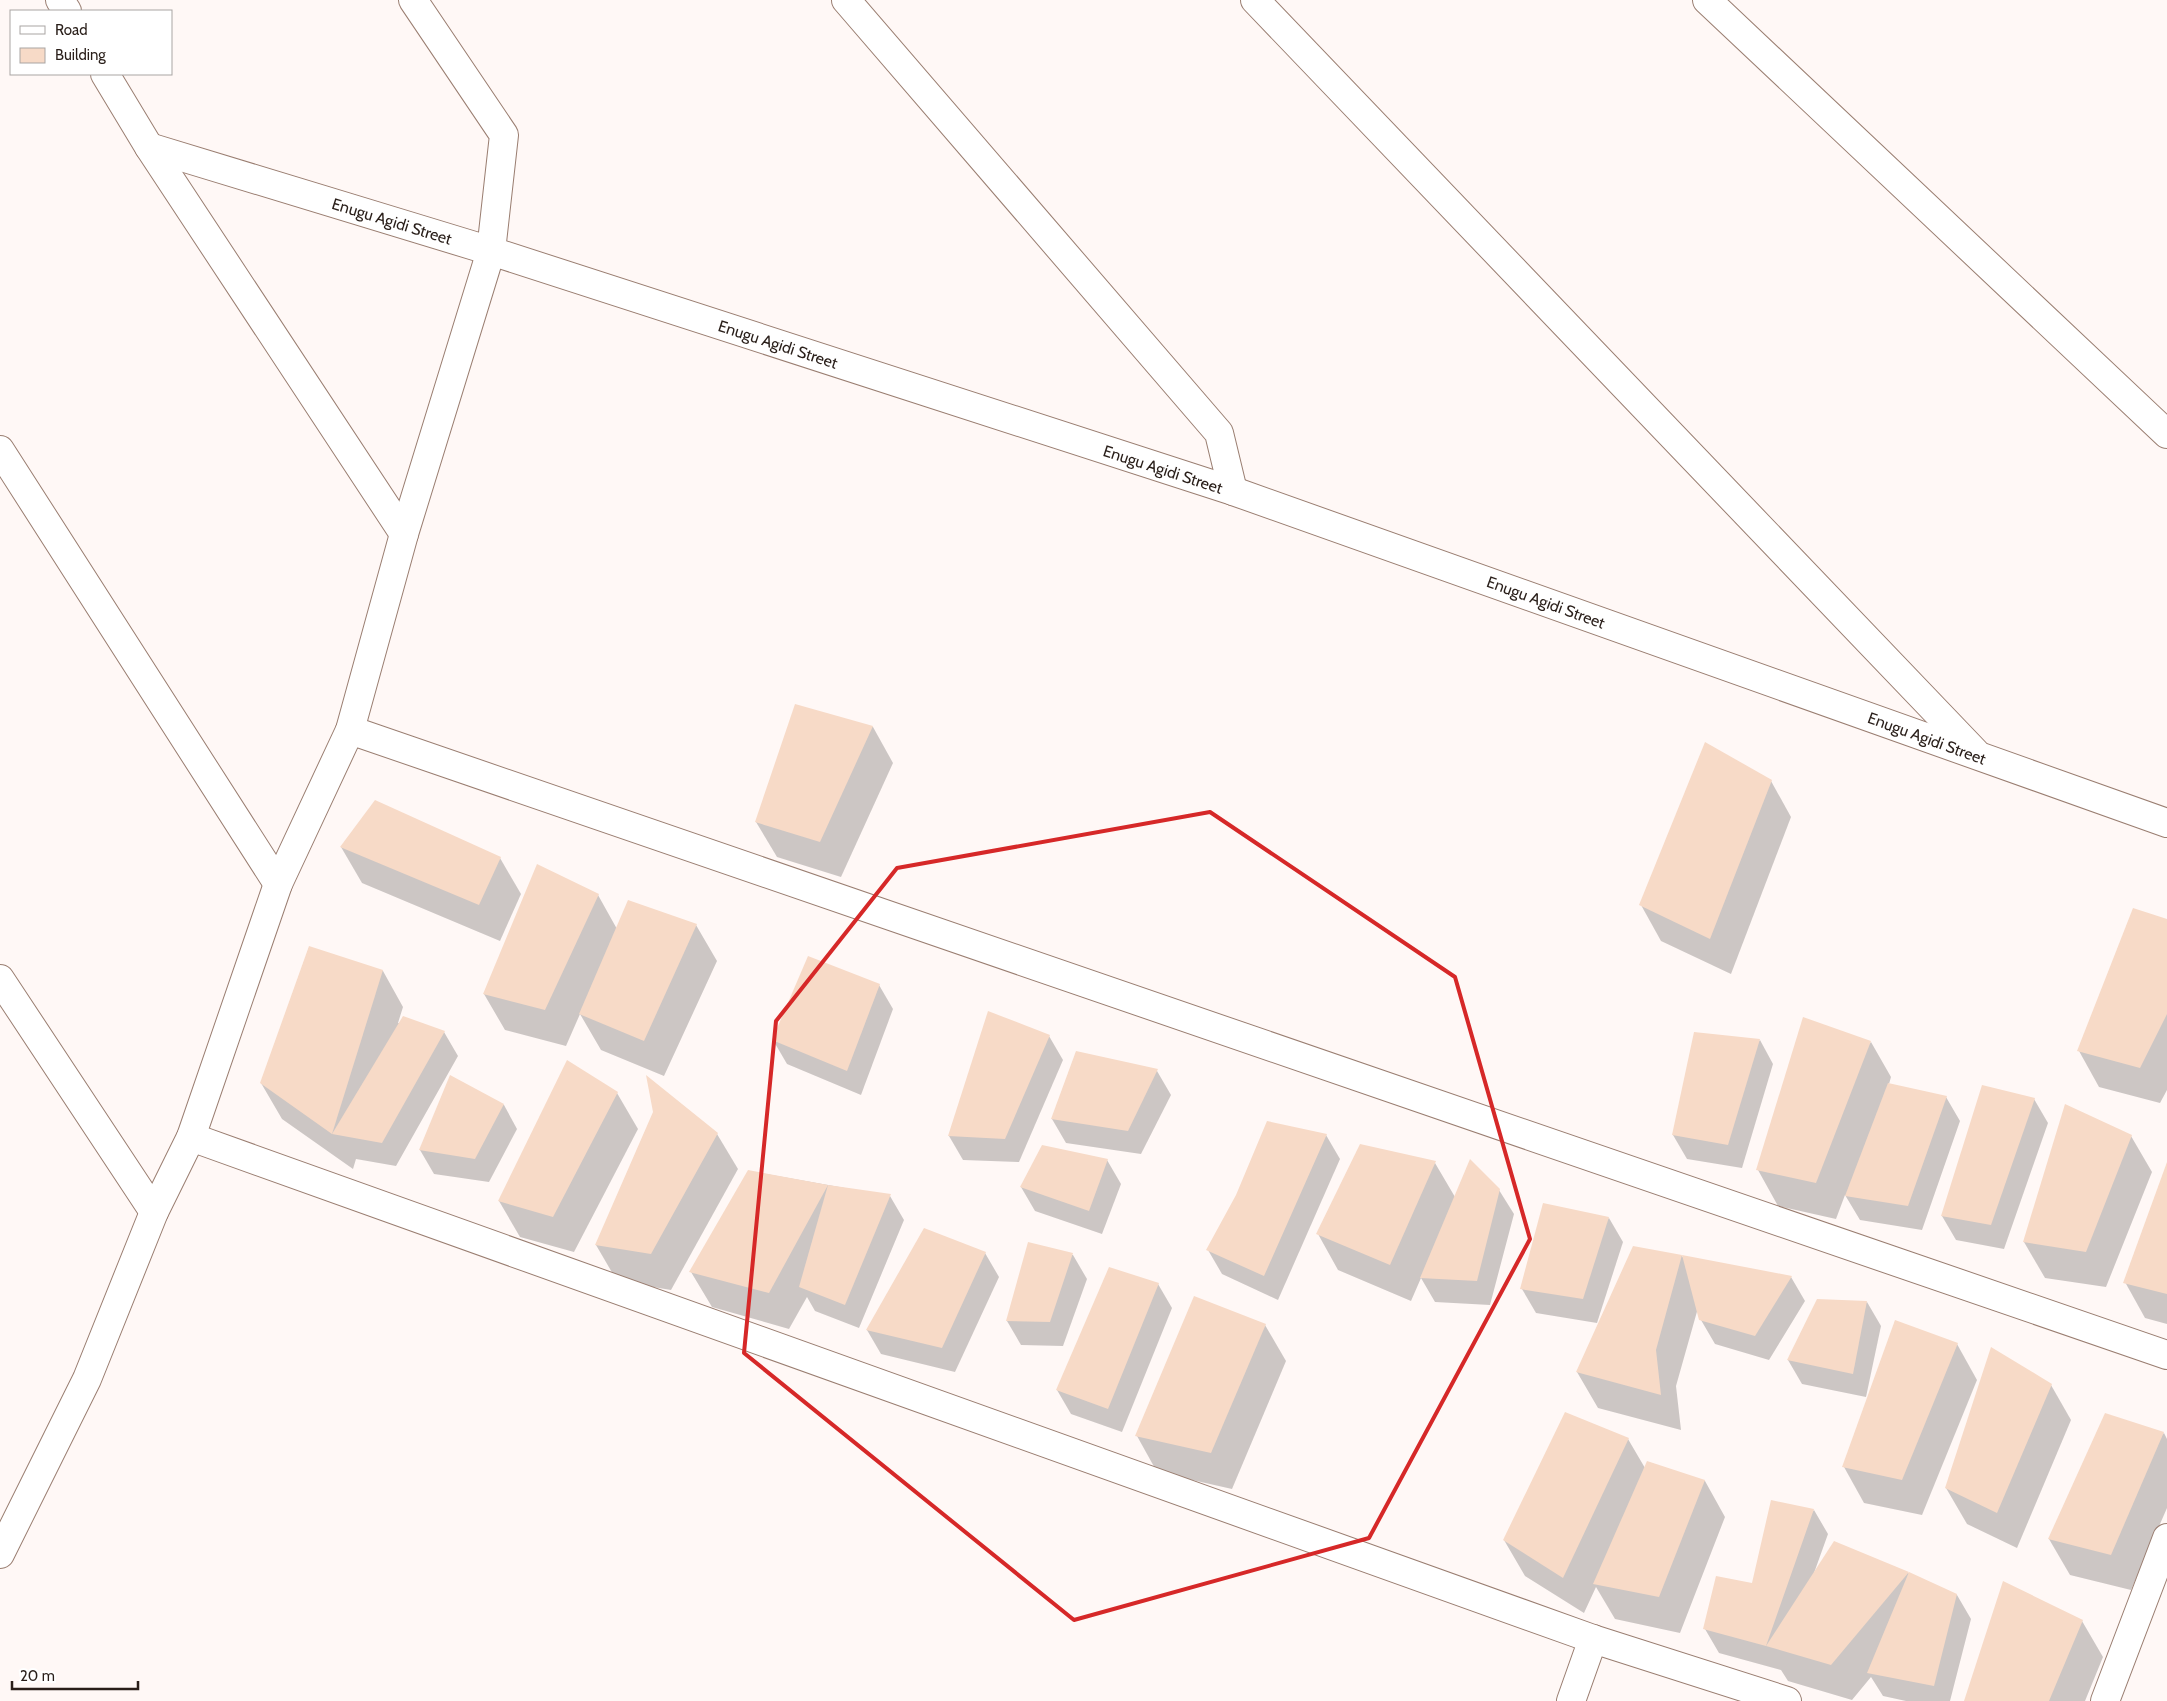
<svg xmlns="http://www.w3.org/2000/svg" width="2167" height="1701" font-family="Cabin,sans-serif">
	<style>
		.shadow { fill: #0003 }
		.building { fill: #f7dac7 }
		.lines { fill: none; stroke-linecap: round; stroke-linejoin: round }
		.minor-casing { stroke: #9a7e71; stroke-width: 30 }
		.tertiary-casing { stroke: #9a7e71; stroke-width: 30 }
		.minor { stroke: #fff; stroke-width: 28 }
		.tertiary { stroke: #fff; stroke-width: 28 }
		.marked { fill: none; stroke: #d62828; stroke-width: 4; stroke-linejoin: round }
		.labels { text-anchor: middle; stroke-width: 4; stroke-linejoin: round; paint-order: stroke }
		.street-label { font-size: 16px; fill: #291e19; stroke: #fff }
	</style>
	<rect width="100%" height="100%" fill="#fff8f6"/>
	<g class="shadow">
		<polygon points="796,706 873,727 893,763 841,877 777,857 756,822"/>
		<polygon points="1771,781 1791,817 1731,974 1661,941 1641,905"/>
		<polygon points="341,847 500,858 521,894 500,941 362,883"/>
		<polygon points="598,895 617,929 696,925 717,961 664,1076 601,1050 580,1014 566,1046 505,1030 484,994"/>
		<polygon points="2167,920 2167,1090 2160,1103 2099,1087 2079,1051"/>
		<polygon points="309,948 383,971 403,1007 398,1023 444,1032 458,1056 396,1166 356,1159 353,1169 282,1119 261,1083"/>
		<polygon points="879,985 893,1009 861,1095 787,1064 773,1040"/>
		<polygon points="1049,1036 1063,1060 1019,1162 963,1160 949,1136"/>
		<polygon points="1760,1040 1773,1064 1742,1168 1687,1159 1673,1135"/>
		<polygon points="1871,1042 1891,1077 1889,1084 1946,1097 1960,1121 1922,1230 1860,1220 1845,1195 1836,1219 1778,1206 1758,1170"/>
		<polygon points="1076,1053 1157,1071 1171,1095 1141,1154 1066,1143 1052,1119"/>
		<polygon points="451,1077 504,1105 517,1129 489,1182 434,1174 420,1150"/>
		<polygon points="617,1093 638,1129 574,1252 520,1237 499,1201"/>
		<polygon points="2034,1099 2048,1123 2004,1249 1956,1240 1942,1216"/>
		<polygon points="654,1112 717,1134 738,1169 671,1290 617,1281 596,1245"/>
		<polygon points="1326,1135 1340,1159 1278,1300 1222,1274 1208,1250"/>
		<polygon points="2131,1136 2152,1172 2106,1287 2045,1278 2024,1242"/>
		<polygon points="1107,1160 1121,1184 1102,1234 1035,1211 1021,1187"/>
		<polygon points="1435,1163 1455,1197 1499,1190 1514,1214 1490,1305 1435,1302 1421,1278 1411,1301 1338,1270 1318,1234"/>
		<polygon points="2167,1165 2167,1324 2145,1318 2125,1282"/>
		<polygon points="749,1171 890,1196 904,1220 859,1328 815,1311 807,1297 789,1329 712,1307 691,1272"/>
		<polygon points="1609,1218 1623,1242 1597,1323 1536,1313 1522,1289"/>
		<polygon points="1029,1244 1073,1255 1087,1279 1063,1346 1021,1345 1007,1321"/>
		<polygon points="1634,1248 1682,1256 1685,1260 1791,1277 1805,1301 1769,1360 1715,1344 1701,1320 1698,1308 1676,1386 1681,1430 1598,1408 1577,1372"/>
		<polygon points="985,1253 999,1277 955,1372 881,1354 867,1330"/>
		<polygon points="1110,1269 1158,1284 1172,1308 1122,1432 1071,1414 1057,1390"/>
		<polygon points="1867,1302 1881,1326 1866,1397 1802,1384 1788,1360"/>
		<polygon points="1265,1325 1286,1361 1232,1489 1157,1472 1137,1436"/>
		<polygon points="1957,1344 1977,1380 1922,1515 1864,1503 1844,1467"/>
		<polygon points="2051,1385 2071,1420 2017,1548 1967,1524 1946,1488"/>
		<polygon points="2164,1433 2167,1439 2167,1508 2131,1590 2070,1575 2049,1539"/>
		<polygon points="1628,1439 1645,1468 1648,1462 1705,1481 1725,1517 1680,1633 1615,1619 1596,1587 1584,1613 1525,1576 1504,1540"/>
		<polygon points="1814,1510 1828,1534 1814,1573 1908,1573 1957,1595 1971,1619 1950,1701 1906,1701 1883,1696 1871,1677 1852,1700 1788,1681 1781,1670 1719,1653 1705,1629 1753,1584"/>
		<polygon points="2082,1621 2103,1657 2085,1701 1966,1701"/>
	</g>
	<g class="building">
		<polygon points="795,704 873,726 820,842 755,822"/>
		<polygon points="1705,742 1772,780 1710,939 1639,905"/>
		<polygon points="375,800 501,857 479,905 340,847"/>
		<polygon points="537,864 599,894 545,1010 483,994"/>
		<polygon points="628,900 697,924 644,1041 579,1014"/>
		<polygon points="2133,908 2167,919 2167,1014 2140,1068 2077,1051"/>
		<polygon points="309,946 383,970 332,1134 260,1083"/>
		<polygon points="808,956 880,984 847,1071 772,1040"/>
		<polygon points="988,1011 1050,1035 1005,1139 948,1136"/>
		<polygon points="403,1016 445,1031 382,1143 332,1134"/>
		<polygon points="1803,1017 1871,1041 1816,1183 1756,1170"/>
		<polygon points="1694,1032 1760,1039 1728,1145 1672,1135"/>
		<polygon points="1076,1051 1158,1069 1128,1131 1051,1119"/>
		<polygon points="567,1060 618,1092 553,1217 498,1201"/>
		<polygon points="450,1075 504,1104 475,1159 419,1150"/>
		<polygon points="646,1075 718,1133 651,1254 595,1245 653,1112"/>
		<polygon points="1888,1083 1947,1096 1908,1206 1845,1196"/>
		<polygon points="1982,1085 2035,1098 1991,1225 1941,1216"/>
		<polygon points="2065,1104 2132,1135 2086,1252 2023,1242"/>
		<polygon points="1267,1121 1327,1134 1264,1276 1206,1250 1236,1195"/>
		<polygon points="1360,1144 1436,1161 1390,1265 1316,1234"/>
		<polygon points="1042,1145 1108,1159 1089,1211 1020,1187"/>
		<polygon points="1470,1159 1500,1189 1477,1281 1420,1278"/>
		<polygon points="2167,1162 2167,1294 2123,1283"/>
		<polygon points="748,1170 828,1185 769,1293 689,1272"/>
		<polygon points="828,1185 891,1194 845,1305 799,1287"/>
		<polygon points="1543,1203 1609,1217 1583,1299 1520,1289"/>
		<polygon points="924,1228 986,1252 942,1348 866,1330"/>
		<polygon points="1028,1242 1073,1253 1050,1322 1006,1321"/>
		<polygon points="1633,1246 1682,1255 1656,1350 1661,1395 1576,1372"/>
		<polygon points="1682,1255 1792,1276 1755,1336 1699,1320"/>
		<polygon points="1109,1267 1159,1283 1108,1409 1056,1390"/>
		<polygon points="1194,1296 1266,1324 1211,1453 1135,1436"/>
		<polygon points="1817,1299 1867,1301 1853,1374 1787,1360"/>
		<polygon points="1895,1320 1958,1343 1902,1480 1842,1467"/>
		<polygon points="1991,1347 2052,1384 1997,1513 1945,1488"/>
		<polygon points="1565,1412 1629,1438 1563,1578 1503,1540"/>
		<polygon points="2105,1413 2164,1432 2111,1555 2048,1539"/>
		<polygon points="1647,1461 1705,1480 1659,1597 1593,1584"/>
		<polygon points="1771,1500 1814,1509 1766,1646 1703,1629 1716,1576 1752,1583"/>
		<polygon points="1834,1541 1909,1572 1831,1665 1766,1646"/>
		<polygon points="1909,1572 1957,1594 1934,1686 1867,1673"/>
		<polygon points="2003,1581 2083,1620 2049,1701 1964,1701"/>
	</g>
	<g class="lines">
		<defs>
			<g id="minor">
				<polyline points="60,0 67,11"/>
				<polyline points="846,0 1219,433 1233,491"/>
				<polyline points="1255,0 1975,752"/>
				<polyline points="1707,0 2167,434"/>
				<polyline points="105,74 149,147 404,534"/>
				<polyline points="149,147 491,251 1233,491 2167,823"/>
				<polyline points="0,450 278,884"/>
				<polyline points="350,730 2167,1355"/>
				<polyline points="0,979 154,1212"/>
				<polyline points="191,1137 1593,1639 1787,1701"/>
				<polyline points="0,1554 87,1379 154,1212 191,1137 278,884 350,730 404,534 491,251 504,135 413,0"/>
				<polyline points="1571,1701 1593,1639"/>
			</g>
			<polyline id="tertiary" points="2105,1701 2167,1538"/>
		</defs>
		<use href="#minor" class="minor-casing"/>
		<use href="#tertiary" class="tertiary-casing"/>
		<use href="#minor" class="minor"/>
		<use href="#tertiary" class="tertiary"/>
	</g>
	<path class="marked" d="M1210,812L1455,977L1530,1239L1369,1538L1074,1620L744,1353L776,1021L897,868Z"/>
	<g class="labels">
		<g class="street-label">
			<text transform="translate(392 221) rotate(17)" y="6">Enugu Agidi Street</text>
			<text transform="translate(778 344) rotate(18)" y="6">Enugu Agidi Street</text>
			<text transform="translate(1163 469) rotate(18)" y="6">Enugu Agidi Street</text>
			<text transform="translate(1546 602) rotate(20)" y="6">Enugu Agidi Street</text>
			<text transform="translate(1927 738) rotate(20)" y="6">Enugu Agidi Street</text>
		</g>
	</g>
	<rect x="10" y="10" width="162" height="65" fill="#ffffff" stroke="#a9a5a3"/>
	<rect x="20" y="26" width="25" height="8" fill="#ffffff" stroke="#a9a5a3"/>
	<text x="55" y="35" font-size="15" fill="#291e19">Road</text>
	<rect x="20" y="48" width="25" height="15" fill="#f7dac7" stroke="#a9a5a3"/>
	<text x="55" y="60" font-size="15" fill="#291e19">Building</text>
	<path d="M12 1681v8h126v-8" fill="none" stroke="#291e19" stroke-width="2.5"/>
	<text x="20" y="1681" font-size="15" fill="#291e19" stroke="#ffffff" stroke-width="4" paint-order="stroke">20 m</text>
</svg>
